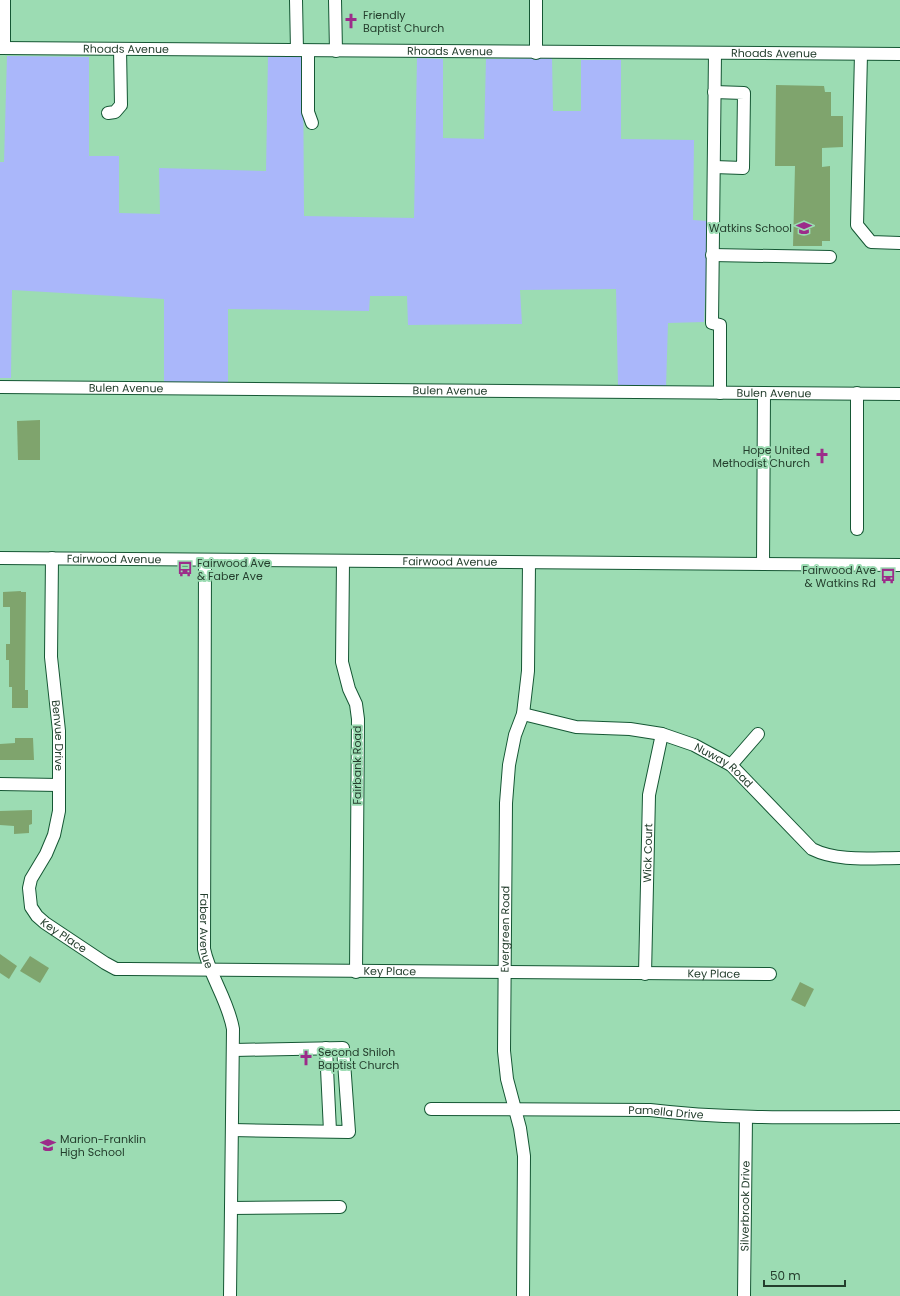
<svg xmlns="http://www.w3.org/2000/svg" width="900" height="1296" font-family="Poppins,sans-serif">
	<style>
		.green { fill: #aab7fa }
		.building { fill: #7fa46d }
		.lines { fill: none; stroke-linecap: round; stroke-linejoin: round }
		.minor-casing { stroke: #155734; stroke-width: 14 }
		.minor { stroke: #fff; stroke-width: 12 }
		.labels { text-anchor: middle; stroke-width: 4; stroke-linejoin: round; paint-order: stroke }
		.poi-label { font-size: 11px; fill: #243e2d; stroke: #9cdcb3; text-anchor: start }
		.street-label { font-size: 11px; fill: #243e2d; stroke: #9cdcb3 }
	</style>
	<rect width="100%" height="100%" fill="#9cdcb3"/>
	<polygon class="green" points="7,56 89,57 89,156 119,156 119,213 160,214 159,168 266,171 268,56 303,56 304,216 414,218 417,58 443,59 443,138 484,139 486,59 552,58 553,111 581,111 581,60 621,60 621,139 694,140 693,220 707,221 708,234 704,322 668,323 666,387 618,386 616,289 520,290 522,324 408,325 407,296 370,296 369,311 228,309 228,384 164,383 164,299 12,290 11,378 0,378 0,162 4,162"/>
	<g class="building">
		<polygon points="776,85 824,86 825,92 831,92 831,116 843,116 843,147 822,148 822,167 830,166 830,241 822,241 822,246 793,246 795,166 775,166"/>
		<polygon points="40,420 40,460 18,460 17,421"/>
		<polygon points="21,591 21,592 26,592 25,690 28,690 28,708 12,708 12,687 9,687 9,660 6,660 6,644 10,644 10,607 3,607 3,592"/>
		<polygon points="15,738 33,738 34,760 0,760 0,744 15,743"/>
		<polygon points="32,810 32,824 29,825 29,833 14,834 14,826 0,825 0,811"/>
		<polygon points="0,954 17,966 9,979 0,973"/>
		<polygon points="30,956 49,968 40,983 20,971"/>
		<polygon points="800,982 814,989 805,1007 791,1000"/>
	</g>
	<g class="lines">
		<defs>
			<g id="minor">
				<polyline points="296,0 297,50"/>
				<polyline points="335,0 336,51"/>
				<path id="s1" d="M0,48L900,54"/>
				<polyline points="4,48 4,0"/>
				<polyline points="308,51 308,112 312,123"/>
				<polyline points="536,53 536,0"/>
				<polyline points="715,53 712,323 720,325 720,393"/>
				<polyline points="861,54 857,225 871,242 900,243"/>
				<polyline points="108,113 115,112 121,105 120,49"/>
				<polyline points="714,167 743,168 744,93 714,92"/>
				<polyline points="712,255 830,257"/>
				<path id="s2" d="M0,387L900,394"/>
				<polyline points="857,529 857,393"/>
				<path id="s3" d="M0,558L900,565"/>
				<path id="s4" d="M52,558L51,657L59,731V811L54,835L46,854L31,879L29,888L31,907L37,916L45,923L105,963L116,969H127L770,974"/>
				<path id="s5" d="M205,561L204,949C210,977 228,1000 233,1029L230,1296"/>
				<polyline points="343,561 342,662 349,689 356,704 358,719 356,972"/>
				<polyline points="763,564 764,393"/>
				<path id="s6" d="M523,714L576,727L630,729L662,734L694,745L731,765L812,849C838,862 871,858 900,858"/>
				<polyline points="731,765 758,734"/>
				<polyline points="0,784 58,785"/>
				<path id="s7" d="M645,974L649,795L662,734"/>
				<polyline points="326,1048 330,1131"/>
				<path id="s8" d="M431,1109L650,1110C733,1120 817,1117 900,1117"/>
				<polyline points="232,1130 349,1132 343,1048 234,1050"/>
				<polyline points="231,1208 340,1207"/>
				<path id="s9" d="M523,1296L524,1156L520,1128L507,1079L504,1051L506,803L509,765L515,735L523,714L528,671L529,563"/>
				<path id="s10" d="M744,1296L746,1117"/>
			</g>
		</defs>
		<use href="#minor" class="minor-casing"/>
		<use href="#minor" class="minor"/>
	</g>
	<defs>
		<symbol id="church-bare" viewBox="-9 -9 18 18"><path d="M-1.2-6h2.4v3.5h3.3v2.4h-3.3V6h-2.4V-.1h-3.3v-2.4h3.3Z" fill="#9c2c8a" stroke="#9cdcb3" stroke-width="2.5" paint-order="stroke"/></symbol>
		<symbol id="school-bare" viewBox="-9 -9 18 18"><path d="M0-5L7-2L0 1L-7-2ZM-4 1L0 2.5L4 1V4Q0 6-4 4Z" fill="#9c2c8a" stroke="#9cdcb3" stroke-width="2.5" paint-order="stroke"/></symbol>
		<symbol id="bus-bare" viewBox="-9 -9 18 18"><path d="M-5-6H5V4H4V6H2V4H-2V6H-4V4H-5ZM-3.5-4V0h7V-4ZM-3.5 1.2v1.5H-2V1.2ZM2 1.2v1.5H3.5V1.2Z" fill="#9c2c8a" stroke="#9cdcb3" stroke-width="2.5" paint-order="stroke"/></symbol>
	</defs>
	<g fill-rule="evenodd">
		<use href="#church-bare" x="340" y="10" width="22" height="22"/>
		<use href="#school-bare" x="793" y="217" width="22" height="22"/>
		<use href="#church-bare" x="811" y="445" width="22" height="22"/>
		<use href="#bus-bare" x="174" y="558" width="22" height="22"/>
		<use href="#bus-bare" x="877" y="565" width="22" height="22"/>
		<use href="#church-bare" x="295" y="1047" width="22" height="22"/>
		<use href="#school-bare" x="37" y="1134" width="22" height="22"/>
	</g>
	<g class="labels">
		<g class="poi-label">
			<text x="363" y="19">Friendly<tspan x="363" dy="13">Baptist Church</tspan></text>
			<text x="792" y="232" text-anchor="end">Watkins School</text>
			<text x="810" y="454" text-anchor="end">Hope United<tspan x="810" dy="13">Methodist Church</tspan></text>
			<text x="197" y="567">Fairwood Ave<tspan x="197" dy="13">&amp; Faber Ave</tspan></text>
			<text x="876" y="574" text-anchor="end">Fairwood Ave<tspan x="876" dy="13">&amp; Watkins Rd</tspan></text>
			<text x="318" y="1056">Second Shiloh<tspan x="318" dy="13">Baptist Church</tspan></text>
			<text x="60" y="1143">Marion-Franklin<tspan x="60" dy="13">High School</tspan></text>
		</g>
		<g class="street-label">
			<text dy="4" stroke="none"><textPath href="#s1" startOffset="126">Rhoads Avenue</textPath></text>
			<text dy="4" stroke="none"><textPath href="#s1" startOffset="450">Rhoads Avenue</textPath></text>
			<text dy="4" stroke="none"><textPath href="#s1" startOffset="774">Rhoads Avenue</textPath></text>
			<text dy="4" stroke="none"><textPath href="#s2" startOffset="126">Bulen Avenue</textPath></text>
			<text dy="4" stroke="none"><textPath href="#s2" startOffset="450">Bulen Avenue</textPath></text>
			<text dy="4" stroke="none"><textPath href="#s2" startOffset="774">Bulen Avenue</textPath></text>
			<text dy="4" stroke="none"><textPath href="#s3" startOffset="114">Fairwood Avenue</textPath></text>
			<text dy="4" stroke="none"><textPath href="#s3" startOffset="450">Fairwood Avenue</textPath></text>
			<text dy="4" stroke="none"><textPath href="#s4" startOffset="178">Benvue Drive</textPath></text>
			<text transform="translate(357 765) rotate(-90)" y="4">Fairbank Road</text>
			<text dy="4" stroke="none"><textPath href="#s6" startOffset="211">Nuway Road</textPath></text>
			<text dy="4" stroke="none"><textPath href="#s7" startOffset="121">Wick Court</textPath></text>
			<text dy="4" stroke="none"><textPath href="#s9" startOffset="369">Evergreen Road</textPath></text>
			<text dy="4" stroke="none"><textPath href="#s5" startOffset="370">Faber Avenue</textPath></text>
			<text dy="4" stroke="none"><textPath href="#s4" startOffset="400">Key Place</textPath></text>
			<text dy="4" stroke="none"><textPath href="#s4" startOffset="736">Key Place</textPath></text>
			<text dy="4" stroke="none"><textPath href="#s4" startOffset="1060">Key Place</textPath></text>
			<text dy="4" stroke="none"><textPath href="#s8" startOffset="235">Pamella Drive</textPath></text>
			<text dy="4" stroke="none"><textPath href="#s10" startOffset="90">Silverbrook Drive</textPath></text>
		</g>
	</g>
	<path d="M764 1280v6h81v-6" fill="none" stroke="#243e2d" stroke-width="2"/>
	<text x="770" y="1280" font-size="12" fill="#243e2d" stroke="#9cdcb3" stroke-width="3" paint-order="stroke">50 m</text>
</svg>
